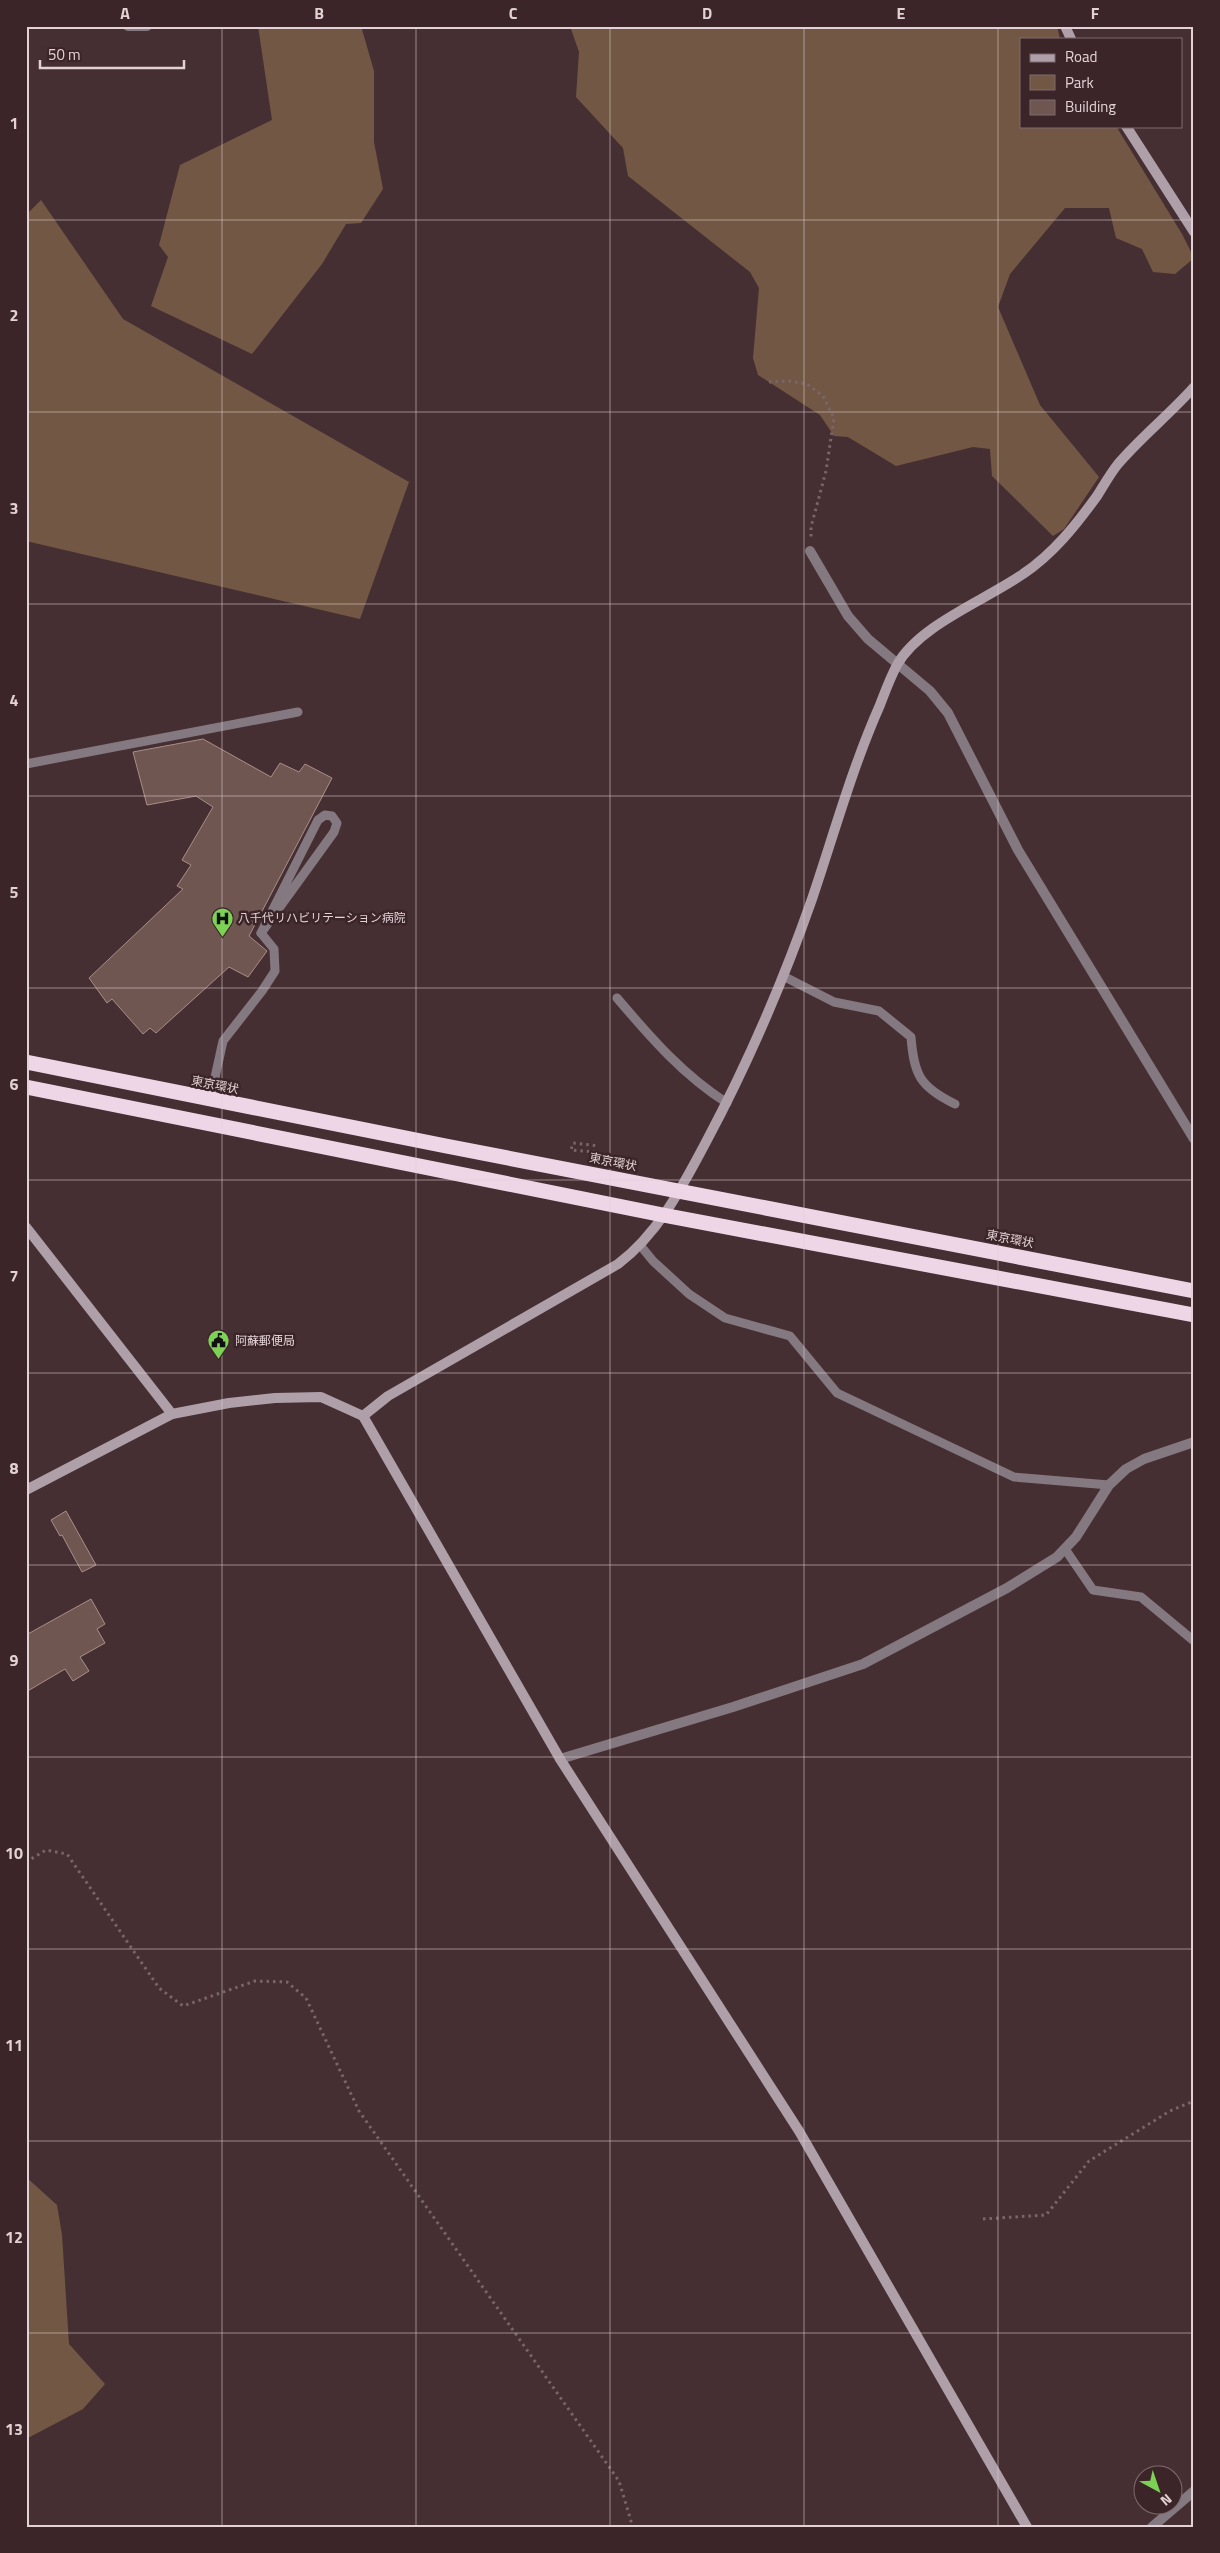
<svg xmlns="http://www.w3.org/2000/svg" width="1220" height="2553" font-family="'Titillium Web','Noto Sans JP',sans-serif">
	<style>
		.green { fill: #725844 }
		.building { fill: #6f5651; stroke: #aa8e88 }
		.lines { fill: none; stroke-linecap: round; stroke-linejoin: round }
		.path { stroke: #7a6569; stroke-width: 3; stroke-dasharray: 2.5 4; stroke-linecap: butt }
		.lane { stroke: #847980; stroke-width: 9 }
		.street { stroke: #847980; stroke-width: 10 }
		.secondary { stroke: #af9fa9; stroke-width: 10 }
		.highway { stroke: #efd6e6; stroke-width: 15 }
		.grid { fill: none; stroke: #e2d2d5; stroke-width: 1; stroke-opacity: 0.55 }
		.labels { text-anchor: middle; stroke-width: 5; stroke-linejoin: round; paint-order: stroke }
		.poi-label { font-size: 12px; fill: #e2d2d5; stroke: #3b2529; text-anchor: start }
		.street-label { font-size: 12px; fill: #e2d2d5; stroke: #3b2529 }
		.neatline { fill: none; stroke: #e2d2d5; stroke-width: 2 }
		.grid-label { font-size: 16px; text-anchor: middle; font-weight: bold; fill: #e2d2d5 }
	</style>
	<rect width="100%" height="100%" fill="#462f33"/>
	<g class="green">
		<polygon points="258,26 361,26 374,71 374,142 383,189 361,223 346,224 322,264 252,354 151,306 168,257 159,245 180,165 272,120"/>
		<polygon points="570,26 1057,26 1060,39 1021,39 1021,126 1116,126 1182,234 1194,258 1175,274 1153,272 1142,249 1116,238 1109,208 1065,208 1010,274 998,307 1040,405 1099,477 1064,529 1053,536 992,476 990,449 973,447 896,466 848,437 834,436 820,415 758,375 753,358 759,288 750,272 628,176 623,148 576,97 579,52"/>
		<polygon points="41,200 123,319 409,482 360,619 26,541 26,215"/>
		<polygon points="26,2177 57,2205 62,2235 69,2344 105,2384 83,2409 26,2439"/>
	</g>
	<g class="building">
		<polygon points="203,739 271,777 280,763 299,772 305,764 332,778 249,936 267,951 248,977 229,967 156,1033 150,1028 143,1034 112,999 107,1003 89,978 183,889 177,886 191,865 182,860 213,807 196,796 147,805 133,752"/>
		<polygon points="66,1511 96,1565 82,1572 62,1535 60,1536 51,1520"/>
		<polygon points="91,1599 105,1624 97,1629 105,1643 80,1657 89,1671 73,1681 65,1669 26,1692 26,1635"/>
	</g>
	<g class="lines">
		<g class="path">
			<polyline points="769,382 790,381 807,384 823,396 834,418 826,471 811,527 811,538"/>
			<polyline points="594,1158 596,1152 571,1150 573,1143 599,1146"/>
			<polyline points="26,1862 46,1850 67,1854 159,1988 183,2006 255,1981 287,1982 306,1998 359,2111 619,2481 631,2521 629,2527"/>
			<polyline points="983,2219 1046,2215 1089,2161 1170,2111 1194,2101"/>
		</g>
		<g class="lane">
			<polyline points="26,764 298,712"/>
			<polygon points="325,815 332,816 337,823 334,832 261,933 318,820"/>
			<path d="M783,976L834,1002L879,1011L911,1037C914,1075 920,1087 955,1104"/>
			<path d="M617,998C651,1038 683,1075 727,1103"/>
			<polyline points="210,1100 223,1041 262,991 275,971 274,949 261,933"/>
			<polyline points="640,1245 653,1261 689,1294 725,1318 790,1336 837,1393 1014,1477 1109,1485"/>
			<polyline points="1065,1549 1093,1590 1141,1597 1194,1641"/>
		</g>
		<g class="street">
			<polyline points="128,26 147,26"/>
			<polyline points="810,551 848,616 868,639 930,691 948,713 1018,850 1194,1139"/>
			<polyline points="560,1759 733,1707 863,1664 1007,1588 1057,1557 1076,1537 1109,1485 1126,1469 1144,1459 1194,1442"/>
			<polyline points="1152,2527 1194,2491"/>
		</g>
		<g class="secondary">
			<polyline points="1065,26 1071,39"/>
			<polyline points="1126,126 1194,232"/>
			<polyline points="26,1227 172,1414"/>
			<path d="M363,1416L388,1396L618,1264C659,1233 682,1187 706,1142C747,1065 783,982 812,899C834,834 852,768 880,705C885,692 890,678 897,665C919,625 986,600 1023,574C1053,554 1076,525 1097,496C1104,485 1110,474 1118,464C1141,437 1170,414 1194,387"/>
			<polyline points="26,1490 172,1414 229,1403 275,1398 321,1397 363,1416 560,1759 799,2131 1027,2527"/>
		</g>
		<g class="highway">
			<polyline points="26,1062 446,1146 1194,1291"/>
			<polyline points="26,1087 663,1215 1194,1315"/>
		</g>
	</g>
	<path class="grid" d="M222,26V2527M416,26V2527M610,26V2527M804,26V2527M998,26V2527M26,220H1194M26,412H1194M26,604H1194M26,796H1194M26,988H1194M26,1180H1194M26,1373H1194M26,1565H1194M26,1757H1194M26,1949H1194M26,2141H1194M26,2333H1194"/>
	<defs>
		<symbol id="hospital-pin" viewBox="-11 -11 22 30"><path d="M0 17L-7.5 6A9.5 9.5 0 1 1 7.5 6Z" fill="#7dd154" stroke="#3b2529"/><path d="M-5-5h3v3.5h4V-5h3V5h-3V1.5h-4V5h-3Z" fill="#111"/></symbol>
		<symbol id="civic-pin" viewBox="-11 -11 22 30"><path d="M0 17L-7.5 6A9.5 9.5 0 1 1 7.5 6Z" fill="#7dd154" stroke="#3b2529"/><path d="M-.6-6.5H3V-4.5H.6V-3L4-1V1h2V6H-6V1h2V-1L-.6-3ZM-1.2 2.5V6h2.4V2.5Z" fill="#111"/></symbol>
	</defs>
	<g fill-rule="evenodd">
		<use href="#hospital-pin" x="210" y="906" width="25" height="34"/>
		<use href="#civic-pin" x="206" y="1328" width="25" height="34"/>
	</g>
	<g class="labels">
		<g class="poi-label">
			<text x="238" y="922">八千代リハビリテーション病院</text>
			<text x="235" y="1345">阿蘇郵便局</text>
		</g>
		<g class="street-label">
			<text transform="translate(215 1085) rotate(11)" y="4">東京環状</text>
			<text transform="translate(613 1162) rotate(11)" y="4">東京環状</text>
			<text transform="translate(1010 1239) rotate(11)" y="4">東京環状</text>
		</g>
	</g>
	<rect width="1220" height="2553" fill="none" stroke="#3b2529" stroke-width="55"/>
	<rect x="1020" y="38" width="162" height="90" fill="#3b2529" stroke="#7e6a6e"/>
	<rect x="1030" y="54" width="25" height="8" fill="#af9fa9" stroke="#7e6a6e"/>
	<text x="1065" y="62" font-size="15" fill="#e2d2d5">Road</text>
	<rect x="1030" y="75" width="25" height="15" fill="#725844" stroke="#7e6a6e"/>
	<text x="1065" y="88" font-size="15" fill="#e2d2d5">Park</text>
	<rect x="1030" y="100" width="25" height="15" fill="#6f5651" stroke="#7e6a6e"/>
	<text x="1065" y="112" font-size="15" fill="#e2d2d5">Building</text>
	<g transform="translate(1158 2490) rotate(140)"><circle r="24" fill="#3b2529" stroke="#7e6a6e"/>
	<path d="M0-4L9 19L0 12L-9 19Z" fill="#7dd154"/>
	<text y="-8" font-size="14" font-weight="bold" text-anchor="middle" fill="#e2d2d5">N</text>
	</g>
	<path d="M40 60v8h144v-8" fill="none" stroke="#e2d2d5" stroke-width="2.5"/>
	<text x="48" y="60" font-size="15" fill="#e2d2d5" stroke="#3b2529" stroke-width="4" paint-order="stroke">50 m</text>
	<rect x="28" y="28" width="1164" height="2498" class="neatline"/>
	<g class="grid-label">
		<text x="125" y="19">A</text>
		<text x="319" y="19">B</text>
		<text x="513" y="19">C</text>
		<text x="707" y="19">D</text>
		<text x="901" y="19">E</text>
		<text x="1095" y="19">F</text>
		<text x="14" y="129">1</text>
		<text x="14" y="321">2</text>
		<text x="14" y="514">3</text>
		<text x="14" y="706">4</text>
		<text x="14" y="898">5</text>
		<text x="14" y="1090">6</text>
		<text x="14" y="1282">7</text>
		<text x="14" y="1474">8</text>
		<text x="14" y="1666">9</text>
		<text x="14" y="1859">10</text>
		<text x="14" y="2051">11</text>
		<text x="14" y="2243">12</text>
		<text x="14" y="2435">13</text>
	</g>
</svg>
